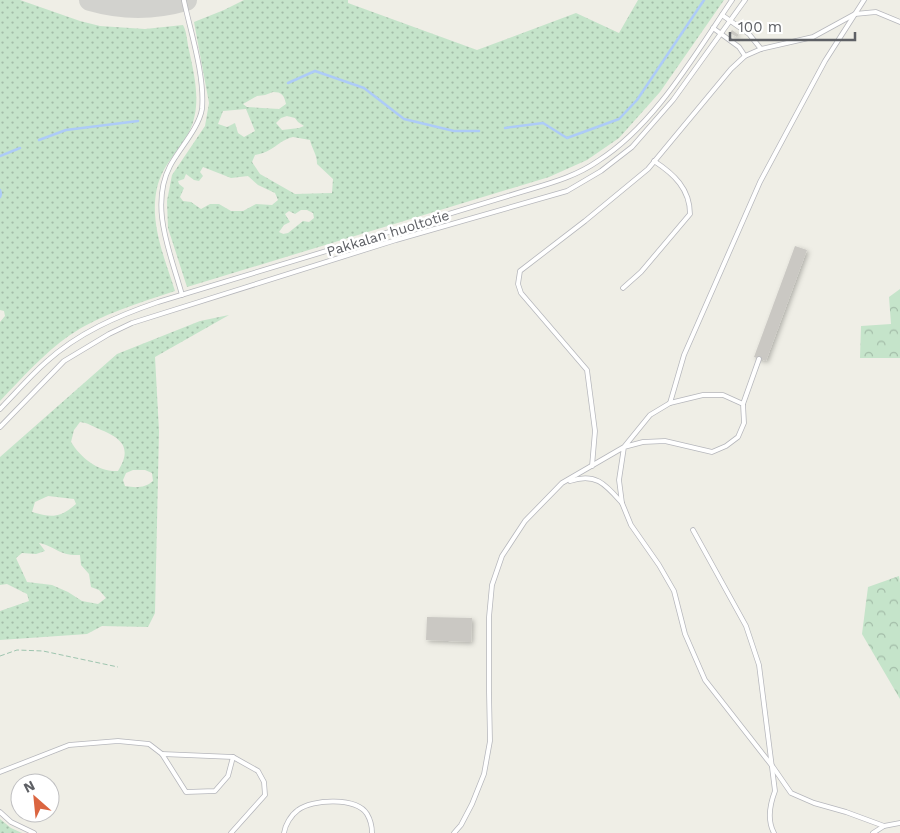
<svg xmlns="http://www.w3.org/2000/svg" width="900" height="833" font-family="'Work Sans',sans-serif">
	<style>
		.grass { fill: url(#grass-dots); fill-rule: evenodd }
		.forest { fill: url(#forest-crowns) }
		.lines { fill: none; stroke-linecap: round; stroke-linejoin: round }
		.stream { stroke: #adcbf8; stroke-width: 2.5 }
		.taxiway { stroke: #d2d2ce; stroke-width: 22 }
		.building { fill: #cac8c3; filter: url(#shadow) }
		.lane-casing { stroke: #b6b7bc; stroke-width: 5.5 }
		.path { stroke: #9ec5af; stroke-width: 1; stroke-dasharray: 5 2.5; stroke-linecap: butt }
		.lane { stroke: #fff; stroke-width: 4 }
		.labels { text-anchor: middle; stroke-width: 5; stroke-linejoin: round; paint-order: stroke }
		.street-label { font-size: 14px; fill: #5e6065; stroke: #fff }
	</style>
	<defs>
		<pattern id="grass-dots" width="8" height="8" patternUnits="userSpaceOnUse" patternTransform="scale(1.25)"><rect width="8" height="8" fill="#c5e4ca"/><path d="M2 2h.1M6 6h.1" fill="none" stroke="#a3bca8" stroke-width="1.8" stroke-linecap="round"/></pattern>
		<pattern id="forest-crowns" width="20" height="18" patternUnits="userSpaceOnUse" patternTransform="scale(1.25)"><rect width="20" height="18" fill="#c5e4ca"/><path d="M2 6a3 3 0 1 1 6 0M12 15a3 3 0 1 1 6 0" fill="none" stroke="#a3bca8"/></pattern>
		<filter id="shadow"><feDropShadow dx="2" dy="2" stdDeviation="2.5" flood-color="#0004"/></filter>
	</defs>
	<rect width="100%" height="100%" fill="#efeee6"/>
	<g class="grass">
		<path d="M0,0H20L80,21L100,26L145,29L183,25C187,32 187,42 189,50C195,78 202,106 189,132C179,152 163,163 157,188C149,223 165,259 175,291C139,303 101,314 70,335C43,354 22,378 0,401V322L5,316L4,311L0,310Z"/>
		<path d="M244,0H348V3L477,50L576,13L619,33L638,0H724L660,92L619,138L587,160L549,177L187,287L168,228L167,201L172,175L205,126L209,103L194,22L224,10ZM273,92C282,92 284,95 286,104L279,109L247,107L243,104L257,96L265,95ZM246,109L255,131L244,137L238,133L235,123L227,127L218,124L223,111ZM287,116L295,118L298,122L304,126L299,128L282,130L276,123L281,118ZM293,137L310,140C312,149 317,154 317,164L333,179L332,193L295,194L260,174L252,162L255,155C274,152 277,141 293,137ZM203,167L231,178L248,176L258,185L275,193L278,200L272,205L256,204L243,211H231L219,204H210L201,209L191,202L183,201L180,197L184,188L179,184L178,181L184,179L186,174L194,180L199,181L203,176L200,172ZM301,210H307L313,213L314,218L309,222L303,221L288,233L283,234L279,232L284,225L290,222L285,214L289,211L295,214Z"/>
		<path d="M229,315L155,357L159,431L155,613L148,627L102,626L87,634L0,640V611L29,601L27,594L7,584L0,585V457L117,354L200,321ZM80,422C88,423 92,426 99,429C121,438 133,447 118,471C98,472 81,458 71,442L74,430ZM133,470H145L152,473L153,481C145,488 136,488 125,486L123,480L126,473ZM48,496L74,499L76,504C60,518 52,518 32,512L35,502ZM39,543C57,547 59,556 80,555L81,565L89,574L91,587L99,590L106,598L98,604L82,601L68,592L52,585L27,582L16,558L22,553L36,554L45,551Z"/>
		<polygon points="0,819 11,828 22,833 0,833"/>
	</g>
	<g class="forest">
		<polygon points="900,289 900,358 860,358 861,326 891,324 889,297"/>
		<polygon points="899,576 900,583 900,699 862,634 868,587"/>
	</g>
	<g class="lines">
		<g class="stream">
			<polyline points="288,83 315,71 364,88 404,119 454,131 479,131"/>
			<polyline points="505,128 543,123 567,138 619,119 637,100 704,0"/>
			<polyline points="39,140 66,130 138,121"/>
			<polyline points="0,156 20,148"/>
			<polyline points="0,190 1,194 0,197"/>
		</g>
		<path class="taxiway" d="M90,0C121,9 155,9 186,0"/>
	</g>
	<g class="building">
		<polygon points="732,30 739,35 737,37 730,33"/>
		<polygon points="795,246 807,250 766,361 754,357"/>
		<polygon points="427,617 472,618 471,642 426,640"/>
	</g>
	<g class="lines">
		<defs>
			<g id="lane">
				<polyline points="722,15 749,34 761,49"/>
				<polyline points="713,28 739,47 745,56"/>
				<path d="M623,288L641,272L690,214C690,189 674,174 654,161"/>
				<path d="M182,295C171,254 149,207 170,166C179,149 199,128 202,109C205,77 191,33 184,1"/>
				<polyline points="670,403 684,355 760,182 825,61 864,0"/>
				<polyline points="743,404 759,359"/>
				<path d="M0,409C15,394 29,377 46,362C78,333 117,316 158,302L531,189C555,182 578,175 598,161C655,125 695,54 732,0"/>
				<polyline points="0,427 64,361 109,334 132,323 396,240 567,191 601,171 632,147 673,100 745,0"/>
				<polyline points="592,466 595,431 587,370 521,293 518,284 520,271 585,221 648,169 731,69 745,56 761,49 813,37 855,14 876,12 900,22"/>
				<path d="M570,481C596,472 606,485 622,503"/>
				<path d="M693,530L746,626L759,665L775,791C770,804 767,820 774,833"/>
				<polyline points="162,754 233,757 258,771 264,782 265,795 231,833"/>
				<polyline points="0,772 69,745 118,741 149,744 162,754 186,792 215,791 228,776 233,757"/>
				<polyline points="0,812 11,822 34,833"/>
				<path d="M284,833C285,825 291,815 298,810C312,799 357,797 367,814C370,819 372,827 372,833"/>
				<polyline points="454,833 461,825 472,804 484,774 490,741 489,692 489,617 492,585 502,556 525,521 562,483 624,447 643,442 665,441 712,452 726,446 738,437 744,423 743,404 723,395 703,395 670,403 650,415 624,447 619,480 622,503 631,525 659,565 674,591 685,634 705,680 773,767 791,793 814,803 846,812 884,826 900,823"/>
				<polyline points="873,833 884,826"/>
			</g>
		</defs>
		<use href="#lane" class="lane-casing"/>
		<polyline class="path" points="0,656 17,650 43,651 118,667"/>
		<use href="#lane" class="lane"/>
	</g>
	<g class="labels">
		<g class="street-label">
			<text transform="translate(388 233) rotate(-17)" y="5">Pakkalan huoltotie</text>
		</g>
	</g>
	<g transform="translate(35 798) rotate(333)"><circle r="24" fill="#ffffff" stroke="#bfbfc1"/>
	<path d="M0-4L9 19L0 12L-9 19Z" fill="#db6540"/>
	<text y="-8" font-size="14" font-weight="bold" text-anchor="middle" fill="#5e6065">N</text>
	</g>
	<path d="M730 32v8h125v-8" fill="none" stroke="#5e6065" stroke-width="2.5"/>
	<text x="738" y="32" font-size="15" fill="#5e6065" stroke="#ffffff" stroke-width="4" paint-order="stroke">100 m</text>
</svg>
